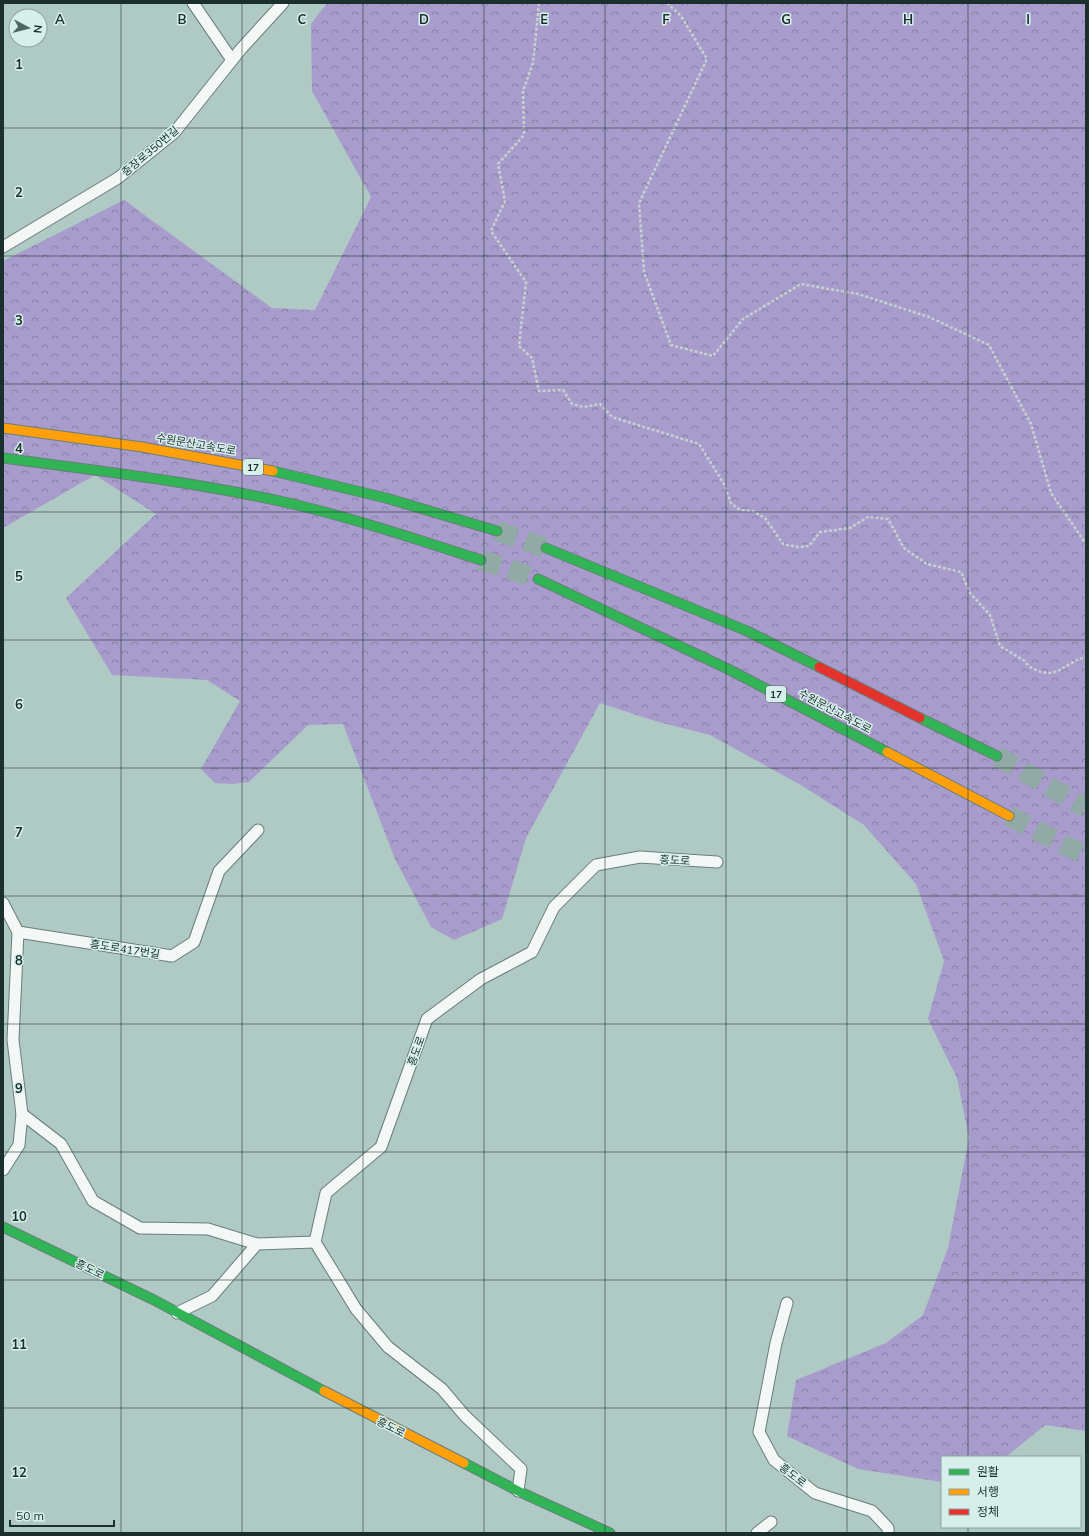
<svg xmlns="http://www.w3.org/2000/svg" width="1089" height="1536" font-family="Mulish,'Noto Sans KR',sans-serif">
	<style>
		.forest { fill: url(#forest-crowns) }
		.lines { fill: none; stroke-linecap: round; stroke-linejoin: round }
		.highway-tunnel { stroke: #91aaa6; stroke-width: 20; stroke-dasharray: 20 10; stroke-linecap: butt }
		.street-casing { stroke: #697e7b; stroke-width: 13 }
		.fast-casing { stroke: #697e7b; stroke-width: 11 }
		.slow-casing { stroke: #697e7b; stroke-width: 11 }
		.jam-casing { stroke: #697e7b; stroke-width: 11 }
		.path { stroke: #c8d1cf; stroke-width: 2.5; stroke-dasharray: 3 2; stroke-linecap: butt }
		.street { stroke: #f3f7f6; stroke-width: 11 }
		.fast { stroke: #30b455; stroke-width: 9 }
		.slow { stroke: #ff9f0a; stroke-width: 9 }
		.jam { stroke: #e5322d; stroke-width: 9 }
		.grid { fill: none; stroke: #1b2f2c; stroke-width: 1; stroke-opacity: 0.55 }
		.labels { text-anchor: middle; stroke-width: 3; stroke-linejoin: round; paint-order: stroke }
		.shield { fill: #d7efeb; stroke: #536965; stroke-width: 1 }
		.shield-label { font-size: 10px; font-weight: bold; fill: #1b2f2c }
		.street-label { font-size: 11px; fill: #1b2f2c; stroke: #d7efeb }
		.grid-label { font-size: 13px; text-anchor: middle; font-weight: bold; fill: #1b2f2c; stroke: #d7efeb; stroke-width: 3; stroke-linejoin: round; paint-order: stroke }
	</style>
	<defs>
		<pattern id="forest-crowns" width="20" height="18" patternUnits="userSpaceOnUse"><rect width="20" height="18" fill="#a89ccc"/><path d="M2 6a3 3 0 1 1 6 0M12 15a3 3 0 1 1 6 0" fill="none" stroke="#8880a6"/></pattern>
	</defs>
	<rect width="100%" height="100%" fill="#afc9c5"/>
	<polygon class="forest" points="327,3 1086,3 1086,1431 1045,1425 1006,1457 942,1457 942,1482 858,1469 787,1436 796,1380 886,1343 923,1315 948,1248 969,1138 957,1078 928,1019 944,961 916,884 864,825 799,784 710,735 655,721 600,703 526,838 502,919 454,940 431,927 395,859 343,724 308,725 249,782 232,784 215,783 201,769 240,701 207,680 112,675 66,598 156,514 95,475 3,528 3,261 124,200 272,308 315,310 371,197 312,91 311,24"/>
	<g class="lines">
		<g class="highway-tunnel">
			<polyline points="497,531 546,548"/>
			<polyline points="481,560 538,579"/>
			<polyline points="997,756 1086,808"/>
			<polyline points="1009,816 1086,856"/>
		</g>
		<defs>
			<g id="street">
				<polyline points="193,3 232,60"/>
				<polyline points="3,247 118,178 174,133 241,49 283,3"/>
				<polyline points="3,903 18,932 13,1040 22,1114 61,1144 93,1201 140,1228 208,1229 257,1244 315,1242 326,1193 381,1147 427,1019 481,979 532,952 554,907 596,865 640,857 717,862"/>
				<polyline points="18,932 172,956 194,942 219,871 258,830"/>
				<polyline points="3,1170 19,1145 22,1114"/>
				<polyline points="315,1242 356,1309 388,1347 442,1389 465,1416 521,1469 518,1491"/>
				<polyline points="787,1303 776,1343 759,1432 774,1460 815,1493 872,1511 888,1528 888,1533"/>
				<polyline points="177,1313 212,1296 257,1244"/>
				<polyline points="757,1533 771,1522"/>
			</g>
			<g id="fast">
				<path d="M3,458C100,471 197,482 293,504C356,519 419,540 481,560"/>
				<polyline points="273,471 386,498 497,531"/>
				<polyline points="546,548 747,631 819,667"/>
				<polyline points="538,579 728,669 887,752"/>
				<polyline points="920,718 997,756"/>
				<polyline points="3,1227 154,1300 324,1391"/>
				<polyline points="464,1463 518,1491 610,1533"/>
			</g>
			<g id="slow">
				<polyline points="3,428 142,447 273,471"/>
				<polyline points="887,752 1009,816"/>
				<polyline points="324,1391 464,1463"/>
			</g>
			<polyline id="jam" points="819,667 920,718"/>
		</defs>
		<use href="#street" class="street-casing"/>
		<use href="#fast" class="fast-casing"/>
		<use href="#slow" class="slow-casing"/>
		<use href="#jam" class="jam-casing"/>
		<g class="path">
			<path d="M539,3L533,63L523,91L524,135L498,164L505,201L491,231L526,282L519,346L532,358L539,391L563,390L572,404L584,407L600,404L612,417L699,444L724,484L731,503L740,510L753,511L765,518L783,544L798,547L809,546L820,532L850,528L868,517L888,519L904,548L927,564L961,572L970,593L990,615L1000,646L1025,661C1027,665 1030,667 1034,669C1057,681 1065,662 1086,657"/>
			<polyline points="667,3 681,16 707,59 639,203 644,272 671,345 713,356 743,319 801,284 858,294 929,317 989,345 1031,424 1051,493 1086,544"/>
		</g>
		<use href="#street" class="street"/>
		<use href="#fast" class="fast"/>
		<use href="#slow" class="slow"/>
		<use href="#jam" class="jam"/>
	</g>
	<path class="grid" d="M121,3V1533M242,3V1533M363,3V1533M484,3V1533M605,3V1533M726,3V1533M847,3V1533M968,3V1457M3,128H1086M3,256H1086M3,384H1086M3,512H1086M3,640H1086M3,768H1086M3,896H1086M3,1024H1086M3,1152H1086M3,1280H1086M3,1408H1086M968,1527V1533"/>
	<g class="labels">
		<g class="shield">
			<rect x="243" y="459" width="20" height="16" rx="3"/>
			<rect x="766" y="686" width="20" height="16" rx="3"/>
		</g>
		<g class="shield-label">
			<text x="253" y="471">17</text>
			<text x="776" y="698">17</text>
		</g>
		<g class="street-label">
			<text transform="translate(150 151) rotate(-40)" y="4">충장로350번길</text>
			<text transform="translate(196 444) rotate(10)" y="4">수원문산고속도로</text>
			<text transform="translate(835 711) rotate(28)" y="4">수원문산고속도로</text>
			<text transform="translate(675 860) rotate(3)" y="4">흥도로</text>
			<text transform="translate(125 949) rotate(9)" y="4">흥도로417번길</text>
			<text transform="translate(416 1051) rotate(-70)" y="4">흥도로</text>
			<text transform="translate(90 1269) rotate(26)" y="4">흥도로</text>
			<text transform="translate(391 1427) rotate(27)" y="4">흥도로</text>
			<text transform="translate(793 1475) rotate(38)" y="4">흥도로</text>
		</g>
	</g>
	<g class="grid-label">
		<text x="60" y="24">A</text>
		<text x="182" y="24">B</text>
		<text x="302" y="24">C</text>
		<text x="424" y="24">D</text>
		<text x="544" y="24">E</text>
		<text x="666" y="24">F</text>
		<text x="786" y="24">G</text>
		<text x="908" y="24">H</text>
		<text x="1028" y="24">I</text>
		<text x="19" y="69">1</text>
		<text x="19" y="197">2</text>
		<text x="19" y="325">3</text>
		<text x="19" y="453">4</text>
		<text x="19" y="581">5</text>
		<text x="19" y="709">6</text>
		<text x="19" y="837">7</text>
		<text x="19" y="965">8</text>
		<text x="19" y="1093">9</text>
		<text x="19" y="1221">10</text>
		<text x="19" y="1349">11</text>
		<text x="19" y="1477">12</text>
	</g>
	<rect width="1089" height="1536" fill="none" stroke="#1b2f2c" stroke-width="8"/>
	<rect x="941" y="1456" width="140" height="72" fill="#d7efeb" stroke="#8ca29f"/>
	<rect x="949" y="1469" width="20" height="6" fill="#30b455" stroke="#8ca29f"/>
	<text x="977" y="1476" font-size="12" fill="#1b2f2c">원활</text>
	<rect x="949" y="1489" width="20" height="6" fill="#ff9f0a" stroke="#8ca29f"/>
	<text x="977" y="1496" font-size="12" fill="#1b2f2c">서행</text>
	<rect x="949" y="1509" width="20" height="6" fill="#e5322d" stroke="#8ca29f"/>
	<text x="977" y="1516" font-size="12" fill="#1b2f2c">정체</text>
	<g transform="translate(28 28) rotate(97)"><circle r="19" fill="#d7efeb" stroke="#8ca29f"/>
	<path d="M0-3L7 15L0 10L-7 15Z" fill="#4f6562"/>
	<text y="-6" font-size="11" font-weight="bold" text-anchor="middle" fill="#1b2f2c">N</text>
	</g>
	<path d="M10 1520v6h104v-6" fill="none" stroke="#1b2f2c" stroke-width="2"/>
	<text x="16" y="1520" font-size="12" fill="#1b2f2c" stroke="#d7efeb" stroke-width="3" paint-order="stroke">50 m</text>
</svg>
